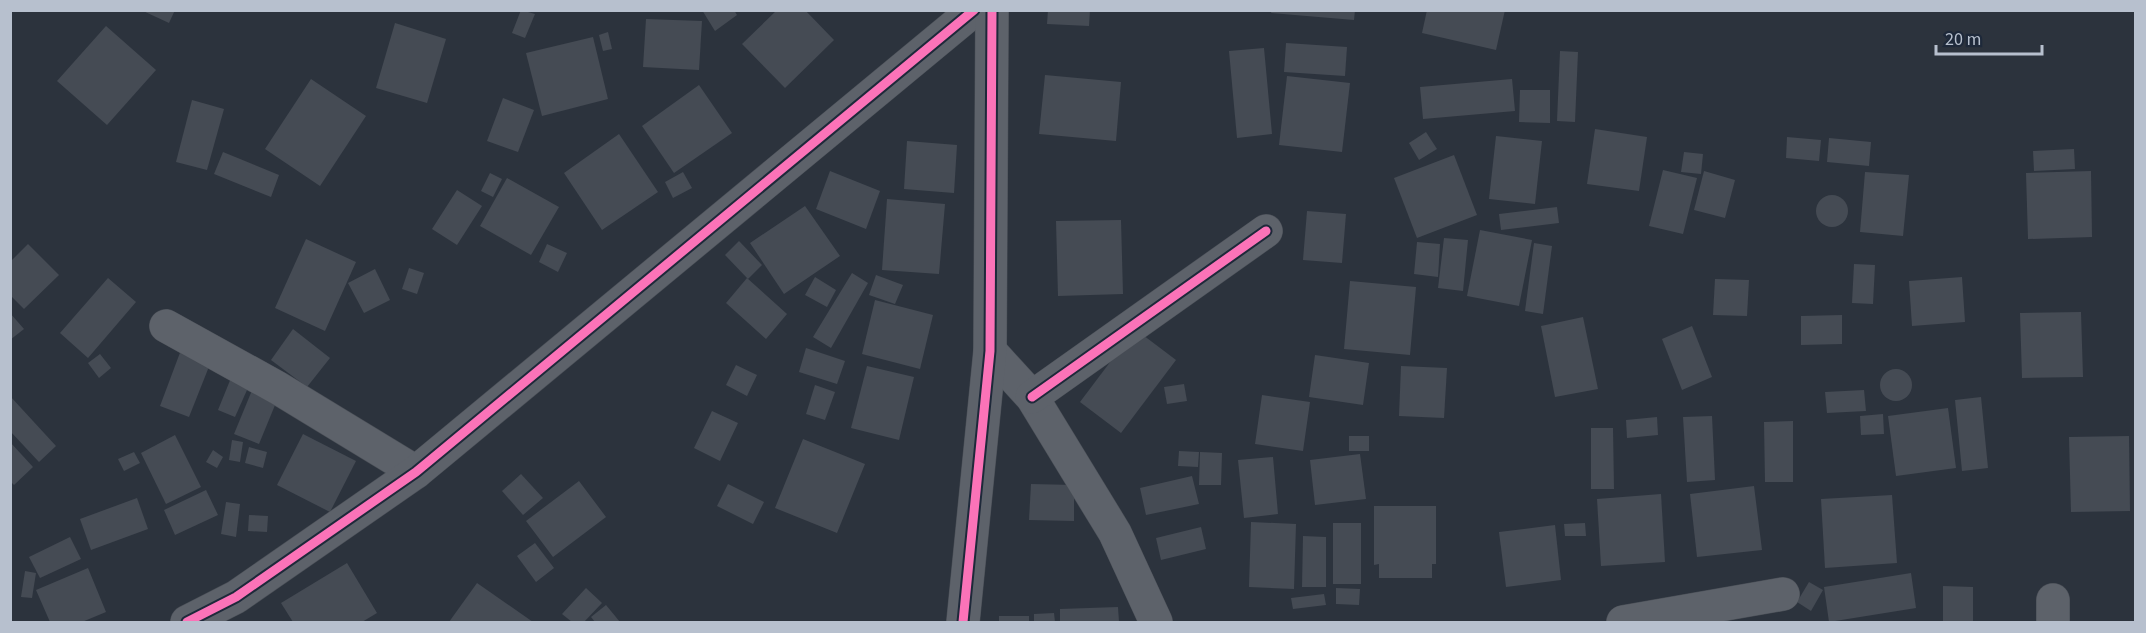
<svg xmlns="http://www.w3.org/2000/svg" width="2146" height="633" font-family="'Source Sans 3',sans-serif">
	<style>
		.building { fill: #454b54 }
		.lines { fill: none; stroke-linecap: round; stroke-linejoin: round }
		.minor-casing { stroke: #494e56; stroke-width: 34 }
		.minor { stroke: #5d626a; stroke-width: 33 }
		.cycleway-casing { stroke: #1e293a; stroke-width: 13 }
		.cycleway { stroke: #fb73b8; stroke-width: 9 }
	</style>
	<rect width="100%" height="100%" fill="#2c333d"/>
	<g class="building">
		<polygon points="141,10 175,10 169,23"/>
		<polygon points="521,10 535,14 525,38 512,33"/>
		<polygon points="702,10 734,10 737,15 715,31"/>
		<polygon points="777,10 805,10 834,40 785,88 742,44"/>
		<polygon points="1048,10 1090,10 1089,26 1047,24"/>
		<polygon points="1272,10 1355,10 1354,20 1271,13"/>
		<polygon points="1427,10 1505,10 1496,50 1422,33"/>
		<polygon points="646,19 702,21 699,70 643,67"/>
		<polygon points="395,23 446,39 427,103 376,88"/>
		<polygon points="106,26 156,70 107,125 57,81"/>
		<polygon points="608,32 612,49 603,51 599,35"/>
		<polygon points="593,37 608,99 542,116 526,53"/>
		<polygon points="1286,43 1347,47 1345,76 1284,72"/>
		<polygon points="1264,48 1272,134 1237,138 1229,51"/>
		<polygon points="1560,51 1578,52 1575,122 1557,121"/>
		<polygon points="1045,75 1121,82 1116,141 1039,134"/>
		<polygon points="1287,76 1350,83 1342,152 1279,145"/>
		<polygon points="311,79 366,116 320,186 265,149"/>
		<polygon points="1512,79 1515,111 1423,119 1420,87"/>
		<polygon points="699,85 732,133 674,173 642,126"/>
		<polygon points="1520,90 1550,90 1550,123 1519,122"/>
		<polygon points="503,98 534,110 518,152 487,141"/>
		<polygon points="192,100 224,109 207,170 176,162"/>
		<polygon points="1595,129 1647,137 1639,191 1587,184"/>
		<polygon points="1426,132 1437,149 1419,160 1409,143"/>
		<polygon points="619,134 658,192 602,230 564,173"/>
		<polygon points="1496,136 1542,141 1535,204 1489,199"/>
		<polygon points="1787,137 1821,140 1819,161 1786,158"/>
		<polygon points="1829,138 1871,142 1869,166 1827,162"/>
		<polygon points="907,141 957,145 954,193 904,189"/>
		<polygon points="2074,149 2075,169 2034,171 2033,151"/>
		<polygon points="223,152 279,175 271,197 214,174"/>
		<polygon points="1684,152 1703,154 1701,174 1681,172"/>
		<polygon points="1454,155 1477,215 1417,238 1394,178"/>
		<polygon points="1663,170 1697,178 1683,234 1649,226"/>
		<polygon points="830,171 880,191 866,229 816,209"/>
		<polygon points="1704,171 1735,180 1725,218 1694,210"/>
		<polygon points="2091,171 2092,237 2028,239 2026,173"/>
		<polygon points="683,172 692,188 673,198 665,182"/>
		<polygon points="1865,172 1909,175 1903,236 1860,232"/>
		<polygon points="490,173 502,179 493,197 481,191"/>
		<polygon points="507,178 559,207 531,255 480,226"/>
		<polygon points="457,190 482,206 457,245 432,229"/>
		<circle cx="1832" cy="211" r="16"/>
		<polygon points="887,199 945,204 939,274 882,270"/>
		<polygon points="805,206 840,256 784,294 750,243"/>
		<polygon points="1557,207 1559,223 1501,230 1499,214"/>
		<polygon points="1307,211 1346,214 1342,263 1303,260"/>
		<polygon points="1121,220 1123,294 1058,296 1056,221"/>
		<polygon points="1480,230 1532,240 1519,306 1467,296"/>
		<polygon points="1444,238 1468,240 1463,291 1438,288"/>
		<polygon points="306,239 356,262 325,331 275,308"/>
		<polygon points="739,241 762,265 748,279 725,255"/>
		<polygon points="1417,242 1440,244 1438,277 1414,274"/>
		<polygon points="1534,243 1552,246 1543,314 1525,311"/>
		<polygon points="28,244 59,275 24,309 10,295 10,262"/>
		<polygon points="547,244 567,253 558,272 539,262"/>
		<polygon points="1854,264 1875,265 1873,304 1852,303"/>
		<polygon points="409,268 424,273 417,294 402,289"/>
		<polygon points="375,269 390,300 364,313 348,283"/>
		<polygon points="852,273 868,283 831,348 813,337"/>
		<polygon points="876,275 903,285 895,304 869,295"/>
		<polygon points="815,277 836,290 827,307 805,295"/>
		<polygon points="1962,277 1965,322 1912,326 1909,281"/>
		<polygon points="108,278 136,302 88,358 60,333"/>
		<polygon points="747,278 787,314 766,339 726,303"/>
		<polygon points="1715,279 1749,280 1747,316 1713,315"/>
		<polygon points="1350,281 1416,287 1410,355 1344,349"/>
		<polygon points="875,300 933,315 920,369 862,354"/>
		<polygon points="2081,312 2083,377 2022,378 2020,313"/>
		<polygon points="10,313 24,329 10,340"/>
		<polygon points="1842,315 1842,344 1801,345 1801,316"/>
		<polygon points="1583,317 1598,389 1555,397 1541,326"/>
		<polygon points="1692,326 1712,377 1682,390 1662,339"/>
		<polygon points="293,329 330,358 307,387 271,360"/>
		<polygon points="1135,329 1176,360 1121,433 1080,402"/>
		<polygon points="184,342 214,354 189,417 160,406"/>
		<polygon points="806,348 845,361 837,384 799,372"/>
		<polygon points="100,354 111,368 99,378 88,363"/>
		<polygon points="1315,355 1369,363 1363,405 1309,397"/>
		<polygon points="736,365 757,375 747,396 726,385"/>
		<polygon points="867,366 914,377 899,440 851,428"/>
		<polygon points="1401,366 1447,368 1444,418 1399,416"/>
		<circle cx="1896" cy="385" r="16"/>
		<polygon points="233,373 251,381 235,417 218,410"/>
		<polygon points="255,383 280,393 259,444 234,434"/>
		<polygon points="1184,384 1187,401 1167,404 1164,387"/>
		<polygon points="815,385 835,392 825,420 806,414"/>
		<polygon points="1864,390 1866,411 1827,413 1825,392"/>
		<polygon points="1262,395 1310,402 1303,451 1255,444"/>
		<polygon points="10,396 56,446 39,462 10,431"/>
		<polygon points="1981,397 1988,468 1962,471 1955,400"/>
		<polygon points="1948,408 1956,468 1896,476 1888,416"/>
		<polygon points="712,411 738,423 720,461 694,448"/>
		<polygon points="1883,414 1884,434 1861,435 1860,416"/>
		<polygon points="1712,416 1715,480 1687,482 1683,417"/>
		<polygon points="1657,417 1658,435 1627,438 1626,420"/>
		<polygon points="1793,421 1793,482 1765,482 1764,422"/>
		<polygon points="1591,428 1613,428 1614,489 1591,489"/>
		<polygon points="303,434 356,461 330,512 277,485"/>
		<polygon points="175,435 201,487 166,504 141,453"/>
		<rect x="1349" y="436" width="20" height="15"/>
		<polygon points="2129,436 2130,511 2071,512 2069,437"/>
		<polygon points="803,439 865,464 837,533 775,508"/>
		<polygon points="232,440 243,442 240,462 229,460"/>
		<polygon points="10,442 33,467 14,485 10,481"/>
		<polygon points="249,447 267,452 263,468 245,463"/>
		<polygon points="213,450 223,457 217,468 206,462"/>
		<polygon points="1179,451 1199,452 1198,467 1178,466"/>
		<polygon points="134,452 140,463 124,471 118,459"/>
		<polygon points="1200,452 1222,453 1221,485 1199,485"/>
		<polygon points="1360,454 1366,499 1315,505 1310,460"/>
		<polygon points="1273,457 1278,514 1244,518 1238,460"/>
		<polygon points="521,474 543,498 523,515 502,491"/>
		<polygon points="1192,476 1199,504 1146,515 1140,488"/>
		<polygon points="579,481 606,517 553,557 526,521"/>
		<polygon points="728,484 764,502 753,524 717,506"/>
		<polygon points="1031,484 1074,485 1074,521 1029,520"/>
		<polygon points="1754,486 1762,550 1697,557 1690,494"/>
		<polygon points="206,490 218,515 175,535 164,510"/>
		<polygon points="1661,494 1665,562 1601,566 1597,499"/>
		<polygon points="1892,495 1897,563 1825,568 1821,499"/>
		<polygon points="137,498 148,529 91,550 80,519"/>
		<polygon points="226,502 240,504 236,537 221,534"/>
		<polygon points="1374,506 1436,506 1436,564 1432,564 1432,578 1379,578 1379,564 1374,565"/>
		<polygon points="249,515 268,516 267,532 248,531"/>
		<polygon points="1251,522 1296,524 1294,589 1249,587"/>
		<rect x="1333" y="523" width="28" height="61"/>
		<polygon points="1585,523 1586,536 1565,536 1564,524"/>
		<polygon points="1555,525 1561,580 1506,587 1499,532"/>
		<polygon points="1201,527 1206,549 1161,560 1156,538"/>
		<polygon points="1303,536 1326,537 1326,587 1302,587"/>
		<polygon points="70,537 81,559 40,578 29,557"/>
		<polygon points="535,543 554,568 536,582 517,556"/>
		<polygon points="347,563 377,613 362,622 293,622 281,603"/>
		<polygon points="88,568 106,612 82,622 50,622 36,590"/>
		<polygon points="25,571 36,573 32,598 21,597"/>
		<polygon points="1911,573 1916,608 1829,622 1824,587"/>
		<polygon points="1809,582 1823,590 1811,611 1797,602"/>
		<polygon points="477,583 533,622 449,622"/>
		<polygon points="1943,586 1973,587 1973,622 1943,622"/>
		<polygon points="586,588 602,603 584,622 572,622 562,614"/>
		<polygon points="1336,588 1360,589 1359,605 1336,604"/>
		<polygon points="1324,594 1326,605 1293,609 1291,598"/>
		<polygon points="606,605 620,622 595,622 591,617"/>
		<polygon points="1118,607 1119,622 1060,622 1060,609"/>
		<polygon points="1054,613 1055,622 1034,622 1034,614"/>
		<rect x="999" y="616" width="30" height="6"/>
	</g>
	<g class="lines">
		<defs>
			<g id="minor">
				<polyline points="166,326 278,388 416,472"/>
				<polyline points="990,351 1032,397 1115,533 1156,622"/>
				<polyline points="1032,397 1266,231"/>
				<polyline points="187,622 236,597 416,472 974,10"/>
				<polyline points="963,622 990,351 992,10"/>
				<polyline points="1623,622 1783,594"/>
				<polyline points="2053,622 2053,600"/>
			</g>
		</defs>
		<use href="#minor" class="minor-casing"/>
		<use href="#minor" class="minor"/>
		<defs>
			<g id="cycleway">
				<polyline points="1032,397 1266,231"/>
				<polyline points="187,622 236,597 416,472 974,10"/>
				<polyline points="963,622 990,351 992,10"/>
			</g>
		</defs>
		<use href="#cycleway" class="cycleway-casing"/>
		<use href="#cycleway" class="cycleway"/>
	</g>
	<rect width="2146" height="633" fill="none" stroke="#b7c0ce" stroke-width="24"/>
	<path d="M1936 45v9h106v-9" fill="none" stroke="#b7c0ce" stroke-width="3"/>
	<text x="1945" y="45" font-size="18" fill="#b7c0ce" stroke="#1e293a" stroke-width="4.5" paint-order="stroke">20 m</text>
</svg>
